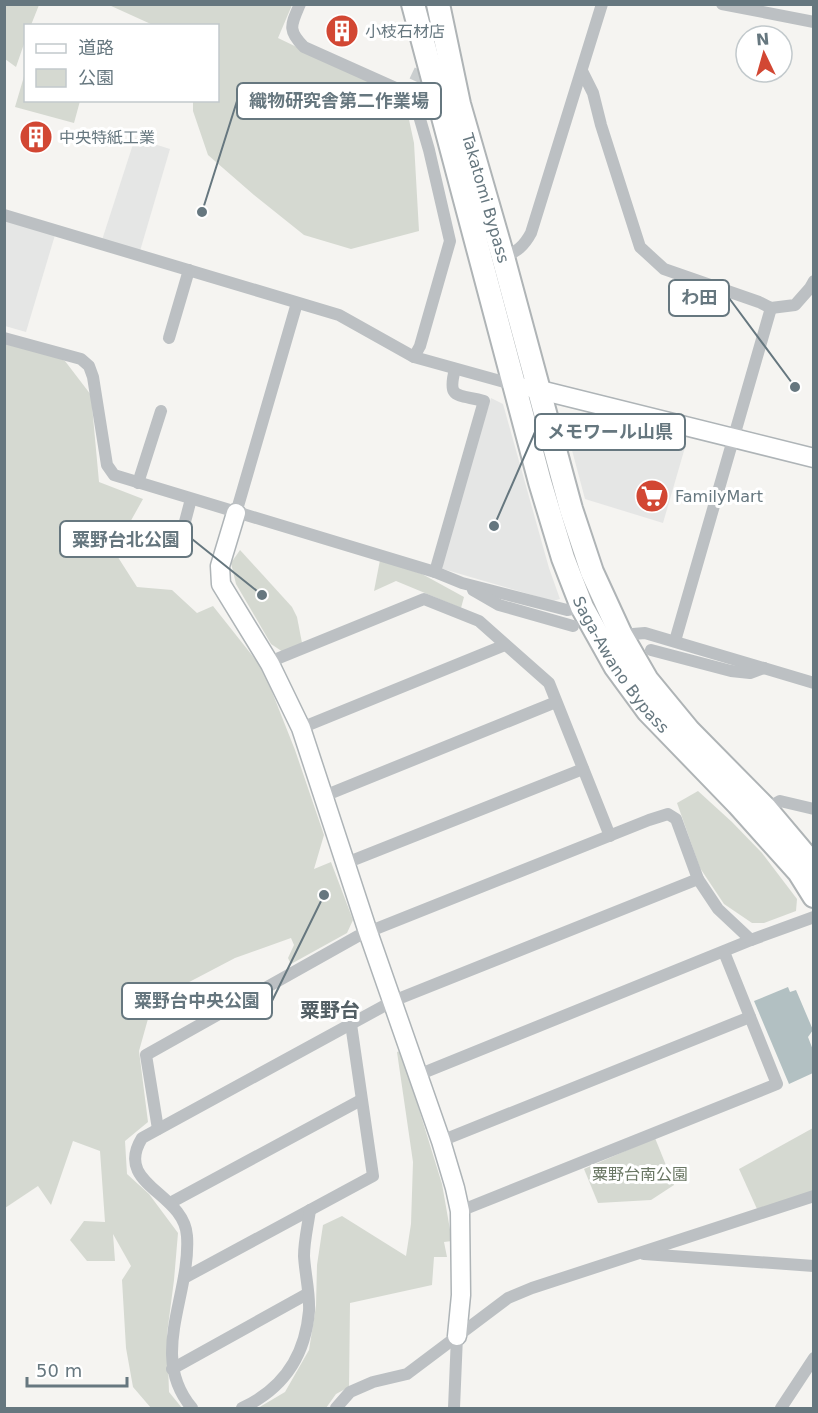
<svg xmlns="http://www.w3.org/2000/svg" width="818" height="1413" font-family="'DejaVu Sans','Noto Sans JP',sans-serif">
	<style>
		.built { fill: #e5e6e5 }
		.green { fill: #d5d9d1 }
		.water { fill: #b2c0c2 }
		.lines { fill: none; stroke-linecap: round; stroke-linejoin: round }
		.street-tunnel { stroke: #cacecf; stroke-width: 12; stroke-dasharray: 12 6; stroke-linecap: butt }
		.secondary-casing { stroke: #aeb4b7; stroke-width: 21 }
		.highway-casing { stroke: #afb4b6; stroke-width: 26 }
		.street { stroke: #bcc0c3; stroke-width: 12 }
		.secondary { stroke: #fff; stroke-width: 18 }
		.highway { stroke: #fff; stroke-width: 22 }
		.labels { text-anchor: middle; stroke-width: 6; stroke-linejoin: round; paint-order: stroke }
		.poi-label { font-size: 16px; fill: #66777f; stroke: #fff; text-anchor: start }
		.street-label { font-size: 16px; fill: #66777f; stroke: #fff }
		.park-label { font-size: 16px; fill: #6a7764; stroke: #fff }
		.quarter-label { font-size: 20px; font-weight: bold; fill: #535f65; stroke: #fff }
		.leader { fill: none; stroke: #66777f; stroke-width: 2 }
		.callout-dot { fill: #66777f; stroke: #fff; stroke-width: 2 }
		.callout { fill: #fff; stroke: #66777f; stroke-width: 2 }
		.callout-label { font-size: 18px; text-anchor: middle; font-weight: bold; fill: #66777f }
	</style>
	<rect width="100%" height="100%" fill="#f5f4f1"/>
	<g class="built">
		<polygon points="135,138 170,149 140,251 102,240"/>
		<polygon points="6,221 55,235 26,332 5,326"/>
		<polygon points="491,398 503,404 549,568 560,599 553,601 443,569 441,558"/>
		<polygon points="589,418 686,444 663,523 585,499 569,439"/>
	</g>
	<g class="green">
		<polygon points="4,5 39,5 31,25 26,26 25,41 16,67 5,59"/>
		<polygon points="109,5 292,5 278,38 384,89 405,101 414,143 419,231 351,249 304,235 254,195 208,155 193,111 193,101 218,100 218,26 153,25"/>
		<polygon points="25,73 26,100 80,101 74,123 15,107"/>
		<polygon points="5,340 34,346 65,361 91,395 99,482 143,499 114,551 137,587 172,590 197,613 213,606 263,669 295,750 324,835 314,869 331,862 353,920 347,933 291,964 288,958 294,945 291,938 235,958 153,1001 139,1051 148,1122 125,1141 127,1174 149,1194 178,1233 174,1280 167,1334 169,1392 182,1408 151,1408 133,1387 126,1348 122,1280 131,1266 113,1234 115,1261 87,1261 70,1240 84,1221 105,1222 100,1151 73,1141 51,1205 38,1186 5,1208"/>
		<polygon points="240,550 292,607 297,617 302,643 283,652 271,644 236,584 231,563"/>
		<polygon points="380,560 422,574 464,597 461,608 396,581 374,591"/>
		<polygon points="698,791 732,822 762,853 797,899 796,911 764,923 752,923 724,904 700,868 677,803"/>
		<polygon points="401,1051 442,1184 452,1241 444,1242 447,1257 434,1257 432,1285 350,1303 349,1387 336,1394 326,1408 258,1408 285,1392 309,1350 316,1306 317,1265 323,1225 342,1216 406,1256 411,1224 413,1162 397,1052"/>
		<polygon points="813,1128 813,1191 757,1209 739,1169"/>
		<polygon points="655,1138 674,1185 651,1200 598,1203 584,1169"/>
	</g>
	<polygon class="water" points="788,987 790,992 796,990 813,1030 808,1037 813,1050 813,1073 789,1084 754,1001"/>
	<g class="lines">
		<polyline class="street-tunnel" points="415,81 426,58"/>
		<defs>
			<g id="secondary">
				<polyline points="528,387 814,458"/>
				<polyline points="236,513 220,566 221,584 270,664 301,728 368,932 441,1141 455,1188 460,1211 461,1295 457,1336"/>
			</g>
			<g id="highway">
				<path id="s1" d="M413,4L540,482L563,558L582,607L615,666L648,711L738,804L799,872L814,896"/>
				<path id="s2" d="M438,4L459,104L503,257L571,509L592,572L621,635L647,680L689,731L766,809L814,866"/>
			</g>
		</defs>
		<use href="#secondary" class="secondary-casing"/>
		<use href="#highway" class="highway-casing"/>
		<g class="street">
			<path d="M300,4C291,25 287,30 304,47L409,94L415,102L429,150L450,241L420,346L414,357"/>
			<polyline points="722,4 814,22"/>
			<polyline points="582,71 593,93 601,125 640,247 664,269 759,302 771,308 795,305 810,288 814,281"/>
			<polyline points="4,215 339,315 414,357 515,385"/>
			<path d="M503,257C517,252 524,246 531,233L602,4"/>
			<polyline points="4,338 81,359 89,366 93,377 107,465 114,475 435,572 462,583 567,610 582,607"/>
			<polyline points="169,338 189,270"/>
			<polyline points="138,483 161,411"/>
			<polyline points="236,513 297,303"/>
			<polyline points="177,552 191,499"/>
			<path d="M435,572L484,401C457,394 447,400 455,369"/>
			<polyline points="473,590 499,605 573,626"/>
			<polyline points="621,635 645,633 814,683"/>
			<polyline points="675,641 771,308"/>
			<polyline points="651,650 731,671 750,673 764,668"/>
			<polyline points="270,664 279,658 424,599 479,621 549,683 610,836"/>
			<polyline points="301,728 505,645"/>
			<polyline points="324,796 556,702"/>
			<polyline points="766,809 780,801 814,809"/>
			<polyline points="346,863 583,769"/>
			<polyline points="418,1075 751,940"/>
			<polyline points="158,1129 146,1055 358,936 649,820 668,814 676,819 698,879 718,909 751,940 814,917"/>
			<polyline points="441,1141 750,1017"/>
			<polyline points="170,1203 361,1100"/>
			<polyline points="460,1211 777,1084 724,952"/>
			<polyline points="644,1254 814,1266"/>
			<polyline points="184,1278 373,1176 351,1024"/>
			<polyline points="172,1369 307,1294"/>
			<path d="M192,1408C148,1356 191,1296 187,1236C184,1192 113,1185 142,1138L393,1001L698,879"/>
			<path d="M242,1408C283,1389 305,1357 309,1311C310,1293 305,1274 304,1256C304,1241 308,1225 310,1210"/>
			<polyline points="336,1408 350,1392 373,1382 407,1374 508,1298 532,1288 814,1196"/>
			<polyline points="454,1408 457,1336"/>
			<polyline points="781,1408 814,1358"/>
		</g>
		<use href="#secondary" class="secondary"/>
		<use href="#highway" class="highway"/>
	</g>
	<defs>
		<symbol id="building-disc" viewBox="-11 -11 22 22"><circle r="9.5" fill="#d24733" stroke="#fff"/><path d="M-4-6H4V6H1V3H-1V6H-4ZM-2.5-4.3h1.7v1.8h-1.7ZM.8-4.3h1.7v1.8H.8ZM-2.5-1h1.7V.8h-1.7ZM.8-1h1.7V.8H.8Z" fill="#fff"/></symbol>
		<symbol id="supermarket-disc" viewBox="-11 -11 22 22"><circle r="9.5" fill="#d24733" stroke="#fff"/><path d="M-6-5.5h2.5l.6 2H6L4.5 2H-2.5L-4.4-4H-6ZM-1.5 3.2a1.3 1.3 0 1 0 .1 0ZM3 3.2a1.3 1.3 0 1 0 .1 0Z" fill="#fff"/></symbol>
	</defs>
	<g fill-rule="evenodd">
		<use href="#building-disc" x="323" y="12" width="38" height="38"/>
		<use href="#building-disc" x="17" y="118" width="38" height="38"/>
		<use href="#supermarket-disc" x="633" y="477" width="38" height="38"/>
	</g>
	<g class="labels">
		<g class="poi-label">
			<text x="365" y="37">小枝石材店</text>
			<text x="59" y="143">中央特紙工業</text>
			<text x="675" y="502">FamilyMart</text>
		</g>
		<g class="street-label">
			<text dy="6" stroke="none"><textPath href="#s2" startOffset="200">Takatomi Bypass</textPath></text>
			<text dy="6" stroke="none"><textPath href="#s1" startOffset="696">Saga-Awano Bypass</textPath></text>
		</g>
		<g class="park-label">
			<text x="640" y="1180">粟野台南公園</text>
		</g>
		<g class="quarter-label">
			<text x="330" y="1017">粟野台</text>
		</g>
	</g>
	<path class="leader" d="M202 212L237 101M795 387L729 298M494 526L535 432M262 595L192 539M324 895L272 1001"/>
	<g class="callout-dot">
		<circle cx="202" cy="212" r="6"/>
		<circle cx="795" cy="387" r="6"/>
		<circle cx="494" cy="526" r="6"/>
		<circle cx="262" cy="595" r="6"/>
		<circle cx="324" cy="895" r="6"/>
	</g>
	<g class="callout">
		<rect x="237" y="83" width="204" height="36" rx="6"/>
		<rect x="669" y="280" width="60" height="36" rx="6"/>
		<rect x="535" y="414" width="150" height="36" rx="6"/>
		<rect x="60" y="521" width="132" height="36" rx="6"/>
		<rect x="122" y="983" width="150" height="36" rx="6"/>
	</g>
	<g class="callout-label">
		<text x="339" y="107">織物研究舎第二作業場</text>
		<text x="699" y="304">わ田</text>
		<text x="610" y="438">メモワール山県</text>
		<text x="126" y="546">粟野台北公園</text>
		<text x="197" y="1007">粟野台中央公園</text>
	</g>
	<rect width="818" height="1413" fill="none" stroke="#66777f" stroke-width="12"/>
	<rect x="24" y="24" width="195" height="78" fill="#ffffff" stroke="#c2c9cc" stroke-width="1.5"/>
	<rect x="36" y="44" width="30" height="9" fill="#ffffff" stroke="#c2c9cc" stroke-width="1.5"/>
	<text x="78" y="54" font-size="18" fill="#66777f">道路</text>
	<rect x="36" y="69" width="30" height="18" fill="#d5d9d1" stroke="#c2c9cc" stroke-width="1.5"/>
	<text x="78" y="84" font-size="18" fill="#66777f">公園</text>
	<g transform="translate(764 54) rotate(355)"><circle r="28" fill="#ffffff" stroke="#c2c9cc" stroke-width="1.5"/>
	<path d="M0-4.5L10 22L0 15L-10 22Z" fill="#d24733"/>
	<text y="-9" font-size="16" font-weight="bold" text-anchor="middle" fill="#66777f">N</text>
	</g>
	<path d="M27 1377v9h100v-9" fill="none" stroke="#66777f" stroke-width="3"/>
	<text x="36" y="1377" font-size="18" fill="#66777f" stroke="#ffffff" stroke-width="4.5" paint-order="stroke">50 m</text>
</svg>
